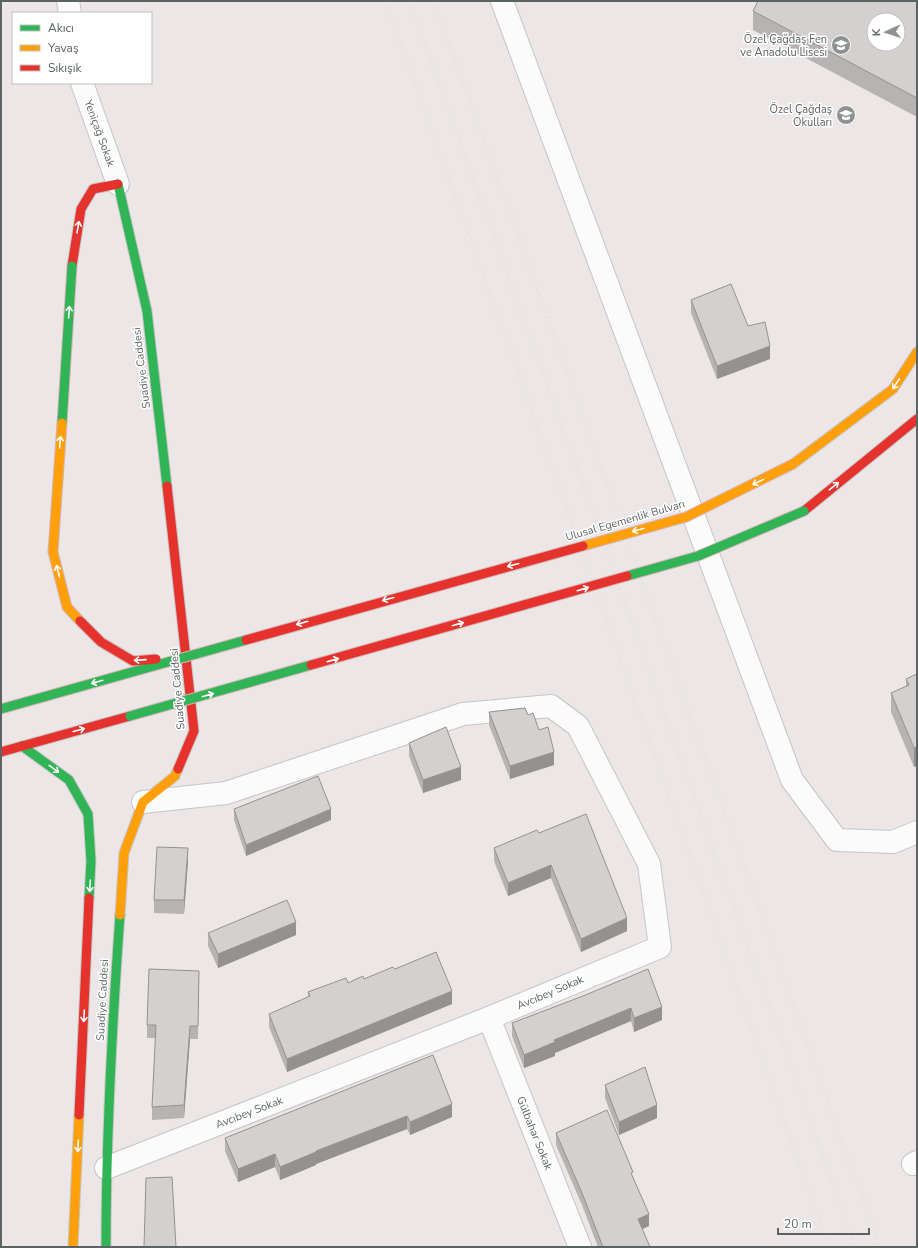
<svg xmlns="http://www.w3.org/2000/svg" width="918" height="1248" font-family="'Nunito Sans',sans-serif">
	<style>
		.lines { fill: none; stroke-linecap: round; stroke-linejoin: round }
		.street-casing { stroke: #c6c5c5; stroke-width: 24 }
		.fast-casing { stroke: #c6c5c5; stroke-width: 11 }
		.slow-casing { stroke: #c6c5c5; stroke-width: 11 }
		.jam-casing { stroke: #c6c5c5; stroke-width: 11 }
		.street { stroke: #fcfbfb; stroke-width: 22 }
		.fast { stroke: #30b455; stroke-width: 9 }
		.slow { stroke: #ff9f0a; stroke-width: 9 }
		.jam { stroke: #e5322d; stroke-width: 9 }
		.rail { stroke: #e0e0e0; stroke-width: 3; stroke-dasharray: 1 5; stroke-linecap: butt }
		.fast-bridge-casing { stroke: #d4b4b6; stroke-width: 11; stroke-linecap: butt }
		.slow-bridge-casing { stroke: #d4b4b6; stroke-width: 11; stroke-linecap: butt }
		.jam-bridge-casing { stroke: #d4b4b6; stroke-width: 11; stroke-linecap: butt }
		.fast-bridge { stroke: #30b455; stroke-width: 9 }
		.slow-bridge { stroke: #ff9f0a; stroke-width: 9 }
		.jam-bridge { stroke: #e5322d; stroke-width: 9 }
		.wall { fill: #b6b3b2 }
		.shaded-wall { fill: #949291 }
		.building { fill: #d4d0cf; stroke: #949291; fill-rule: evenodd }
		.oneway { stroke: #fff }
		.labels { text-anchor: middle; stroke-width: 3; stroke-linejoin: round; paint-order: stroke }
		.poi-label { font-size: 11px; fill: #5c6463; stroke: #fff; text-anchor: end }
		.street-label { font-size: 11px; fill: #5c6463; stroke: #fff }
	</style>
	<rect width="100%" height="100%" fill="#ece6e6"/>
	<g class="lines">
		<defs>
			<g id="street">
				<polyline points="68,1 70,13"/>
				<polyline points="502,1 792,780 837,840 893,842 917,832"/>
				<polyline points="82,83 118,184"/>
				<polyline points="489,1018 580,1247"/>
				<polyline points="913,1164 917,1162"/>
				<polyline points="106,1168 489,1018 660,947 649,864 578,726 551,706 463,714 226,793 143,802"/>
			</g>
			<g id="fast">
				<polyline points="118,184 147,311 167,486"/>
				<polyline points="22,746 69,780 88,814 91,861 89,898"/>
				<path d="M106,1247C106,1136 112,1026 120,915"/>
			</g>
			<g id="slow">
				<polyline points="793,464 893,389 917,352"/>
				<polyline points="120,915 124,853 143,802 175,776 178,769"/>
				<polyline points="73,1247 79,1115"/>
			</g>
			<g id="jam">
				<polyline points="72,266 81,209 93,189 118,184"/>
				<polyline points="167,486 194,731 178,769"/>
				<polyline points="804,511 917,419"/>
				<polyline points="1,752 130,716"/>
				<polyline points="79,1115 89,898"/>
			</g>
		</defs>
		<use href="#street" class="street-casing"/>
		<use href="#fast" class="fast-casing"/>
		<use href="#slow" class="slow-casing"/>
		<use href="#jam" class="jam-casing"/>
		<use href="#street" class="street"/>
		<use href="#fast" class="fast"/>
		<use href="#slow" class="slow"/>
		<use href="#jam" class="jam"/>
		<g class="rail">
			<polyline points="386,1 829,1247"/>
			<polyline points="410,1 855,1247"/>
			<polyline points="434,1 880,1247"/>
		</g>
		<defs>
			<g id="fast-bridge">
				<polyline points="62,423 72,266"/>
				<polyline points="627,576 698,556 804,511"/>
				<polyline points="1,709 246,640"/>
				<polyline points="130,716 311,665"/>
			</g>
			<g id="slow-bridge">
				<polyline points="62,423 53,552 67,607 80,621"/>
				<polyline points="583,546 686,517 793,464"/>
			</g>
			<g id="jam-bridge">
				<polyline points="80,621 101,642 133,661 156,659"/>
				<polyline points="246,640 583,546"/>
				<polyline points="311,665 627,576"/>
			</g>
		</defs>
		<use href="#fast-bridge" class="fast-bridge-casing"/>
		<use href="#slow-bridge" class="slow-bridge-casing"/>
		<use href="#jam-bridge" class="jam-bridge-casing"/>
		<use href="#fast-bridge" class="fast-bridge"/>
		<use href="#slow-bridge" class="slow-bridge"/>
		<use href="#jam-bridge" class="jam-bridge"/>
	</g>
	<g class="wall">
		<polygon points="917,1 917,117 753,30 753,11"/>
		<polygon points="691,300 748,326 770,359 717,379 691,313"/>
		<polygon points="917,674 914,767 891,712 891,693 906,686 906,679"/>
		<polygon points="489,712 528,715 539,730 554,765 510,779 489,725"/>
		<polygon points="409,743 461,780 423,793 409,756"/>
		<polygon points="234,809 331,820 246,856 234,820"/>
		<polygon points="539,833 627,931 581,952 551,878 508,896 494,861 494,848"/>
		<polygon points="188,861 184,914 154,913 154,900"/>
		<polygon points="208,933 296,935 218,968 208,946"/>
		<polygon points="395,969 452,1004 287,1072 269,1027 269,1014 308,997 308,992 348,983 364,979"/>
		<polygon points="199,971 198,1039 190,1039 184,1118 152,1120 152,1107 156,1038 147,1038 147,1025"/>
		<polygon points="583,996 662,1007 662,1020 634,1032 631,1021 555,1053 555,1056 524,1068 512,1036 512,1023"/>
		<polygon points="433,1055 452,1117 410,1135 407,1129 316,1164 316,1165 280,1180 275,1167 238,1182 225,1151 225,1138"/>
		<polygon points="605,1085 657,1118 619,1135 605,1098"/>
		<polygon points="556,1133 633,1177 649,1226 642,1229 650,1247 598,1247 582,1205 556,1145"/>
	</g>
	<g class="shaded-wall">
		<polygon points="770,346 770,359 717,379 717,366"/>
		<polygon points="917,747 917,766 914,767 914,748"/>
		<polygon points="554,752 554,765 510,779 510,766"/>
		<polygon points="461,767 461,780 423,793 423,780"/>
		<polygon points="331,809 331,820 246,856 246,845"/>
		<polygon points="188,848 188,861 184,914 184,900"/>
		<polygon points="551,865 551,878 508,896 508,883"/>
		<polygon points="627,918 627,931 581,952 581,939"/>
		<polygon points="296,922 296,935 218,968 218,954"/>
		<polygon points="452,991 452,1004 287,1072 287,1059"/>
		<polygon points="662,1007 662,1020 634,1032 634,1018"/>
		<polygon points="631,1008 631,1021 555,1053 555,1056 524,1068 524,1055 554,1040"/>
		<polygon points="190,1026 190,1039 184,1118 184,1105"/>
		<polygon points="452,1104 452,1117 410,1135 410,1122"/>
		<polygon points="657,1105 657,1118 619,1135 619,1122"/>
		<polygon points="407,1116 407,1129 316,1164 316,1165 280,1180 280,1167 316,1151"/>
		<polygon points="275,1154 275,1167 238,1182 238,1169"/>
		<polygon points="649,1214 649,1226 638,1231 638,1219"/>
	</g>
	<g class="building">
		<path d="M758,1H917V98L753,11ZM874,20H898V44H874Z"/>
		<polygon points="731,284 748,326 765,322 770,346 717,366 691,300"/>
		<polygon points="917,674 917,747 914,748 891,693 909,685 906,679"/>
		<polygon points="525,708 528,715 533,713 539,730 548,727 554,752 510,766 489,712"/>
		<polygon points="446,727 461,767 423,780 409,743"/>
		<polygon points="318,776 331,809 246,845 234,809"/>
		<polygon points="586,814 627,918 581,939 551,865 508,883 494,848 537,830 539,833"/>
		<polygon points="157,847 188,848 184,900 154,900"/>
		<polygon points="287,900 296,922 218,954 208,933"/>
		<polygon points="436,952 452,991 287,1059 269,1014 310,996 308,992 346,978 348,983 363,976 364,979 393,967 395,969"/>
		<polygon points="149,969 199,971 198,1026 190,1026 184,1105 152,1107 156,1025 147,1025"/>
		<polygon points="648,969 662,1007 634,1018 631,1008 554,1040 555,1042 524,1055 512,1023 583,996"/>
		<polygon points="433,1055 452,1104 410,1122 407,1116 316,1151 316,1152 280,1167 275,1154 238,1169 225,1138"/>
		<polygon points="645,1067 657,1105 619,1122 605,1085"/>
		<polygon points="607,1110 633,1172 631,1173 649,1214 638,1219 650,1247 603,1247 582,1193 556,1133"/>
		<polygon points="172,1177 176,1247 144,1247 146,1178"/>
	</g>
	<defs><path id="oneway-shaft" d="M-6 0H5M1.5-3L5.5 0L1.5 3" fill="none" stroke-width="1.6" stroke-linecap="round" stroke-linejoin="round"/></defs>
	<g class="oneway">
		<use href="#oneway-shaft" transform="translate(78 227) rotate(-80)"/>
		<use href="#oneway-shaft" transform="translate(69 312) rotate(-86)"/>
		<use href="#oneway-shaft" transform="translate(896 384) rotate(124)"/>
		<use href="#oneway-shaft" transform="translate(60 442) rotate(-86)"/>
		<use href="#oneway-shaft" transform="translate(758 482) rotate(154)"/>
		<use href="#oneway-shaft" transform="translate(834 486) rotate(-39)"/>
		<use href="#oneway-shaft" transform="translate(638 530) rotate(165)"/>
		<use href="#oneway-shaft" transform="translate(513 565) rotate(165)"/>
		<use href="#oneway-shaft" transform="translate(58 571) rotate(-104)"/>
		<use href="#oneway-shaft" transform="translate(583 589) rotate(-16)"/>
		<use href="#oneway-shaft" transform="translate(388 599) rotate(165)"/>
		<use href="#oneway-shaft" transform="translate(302 623) rotate(164)"/>
		<use href="#oneway-shaft" transform="translate(458 624) rotate(-16)"/>
		<use href="#oneway-shaft" transform="translate(140 660) rotate(176)"/>
		<use href="#oneway-shaft" transform="translate(333 660) rotate(-16)"/>
		<use href="#oneway-shaft" transform="translate(97 682) rotate(164)"/>
		<use href="#oneway-shaft" transform="translate(208 695) rotate(-16)"/>
		<use href="#oneway-shaft" transform="translate(79 730) rotate(-15)"/>
		<use href="#oneway-shaft" transform="translate(54 769) rotate(36)"/>
		<use href="#oneway-shaft" transform="translate(90 886) rotate(93)"/>
		<use href="#oneway-shaft" transform="translate(84 1016) rotate(93)"/>
		<use href="#oneway-shaft" transform="translate(78 1146) rotate(93)"/>
	</g>
	<defs>
		<symbol id="school-disc" viewBox="-11 -11 22 22"><circle r="9.5" fill="#8e9291" stroke="#fff"/><path d="M0-5L7-2L0 1L-7-2ZM-4 1L0 2.5L4 1V4Q0 6-4 4Z" fill="#fff"/></symbol>
	</defs>
	<g fill-rule="evenodd">
		<use href="#school-disc" x="830" y="34" width="22" height="22"/>
		<use href="#school-disc" x="835" y="104" width="22" height="22"/>
	</g>
	<g class="labels">
		<g class="poi-label">
			<text x="827" y="43">Özel Çağdaş Fen<tspan x="827" dy="13">ve Anadolu Lisesi</tspan></text>
			<text x="832" y="113">Özel Çağdaş<tspan x="832" dy="13">Okulları</tspan></text>
		</g>
		<g class="street-label">
			<text transform="translate(100 133) rotate(70)" y="4">Yeniçağ Sokak</text>
			<text transform="translate(141 368) rotate(-97)" y="4">Suadiye Caddesi</text>
			<text transform="translate(625 520) rotate(-16)" y="4">Ulusal Egemenlik Bulvarı</text>
			<text transform="translate(177 689) rotate(-95)" y="4">Suadiye Caddesi</text>
			<text transform="translate(550 992) rotate(-23)" y="4">Avcıbey Sokak</text>
			<text transform="translate(102 1000) rotate(-87)" y="4">Suadiye Caddesi</text>
			<text transform="translate(249 1112) rotate(-21)" y="4">Avcıbey Sokak</text>
			<text transform="translate(535 1133) rotate(68)" y="4">Gülbahar Sokak</text>
		</g>
	</g>
	<rect width="918" height="1248" fill="none" stroke="#5c6463" stroke-width="4"/>
	<rect x="12" y="12" width="140" height="72" fill="#ffffff" stroke="#bec1c1"/>
	<rect x="20" y="25" width="20" height="6" fill="#30b455" stroke="#bec1c1"/>
	<text x="48" y="32" font-size="12" fill="#5c6463">Akıcı</text>
	<rect x="20" y="45" width="20" height="6" fill="#ff9f0a" stroke="#bec1c1"/>
	<text x="48" y="52" font-size="12" fill="#5c6463">Yavaş</text>
	<rect x="20" y="65" width="20" height="6" fill="#e5322d" stroke="#bec1c1"/>
	<text x="48" y="72" font-size="12" fill="#5c6463">Sıkışık</text>
	<g transform="translate(886 32) rotate(267)"><circle r="19" fill="#ffffff" stroke="#bec1c1"/>
	<path d="M0-3L7 15L0 10L-7 15Z" fill="#8e9291"/>
	<text y="-6" font-size="11" font-weight="bold" text-anchor="middle" fill="#5c6463">K</text>
	</g>
	<path d="M778 1228v6h91v-6" fill="none" stroke="#5c6463" stroke-width="2"/>
	<text x="784" y="1228" font-size="12" fill="#5c6463" stroke="#ffffff" stroke-width="3" paint-order="stroke">20 m</text>
</svg>
